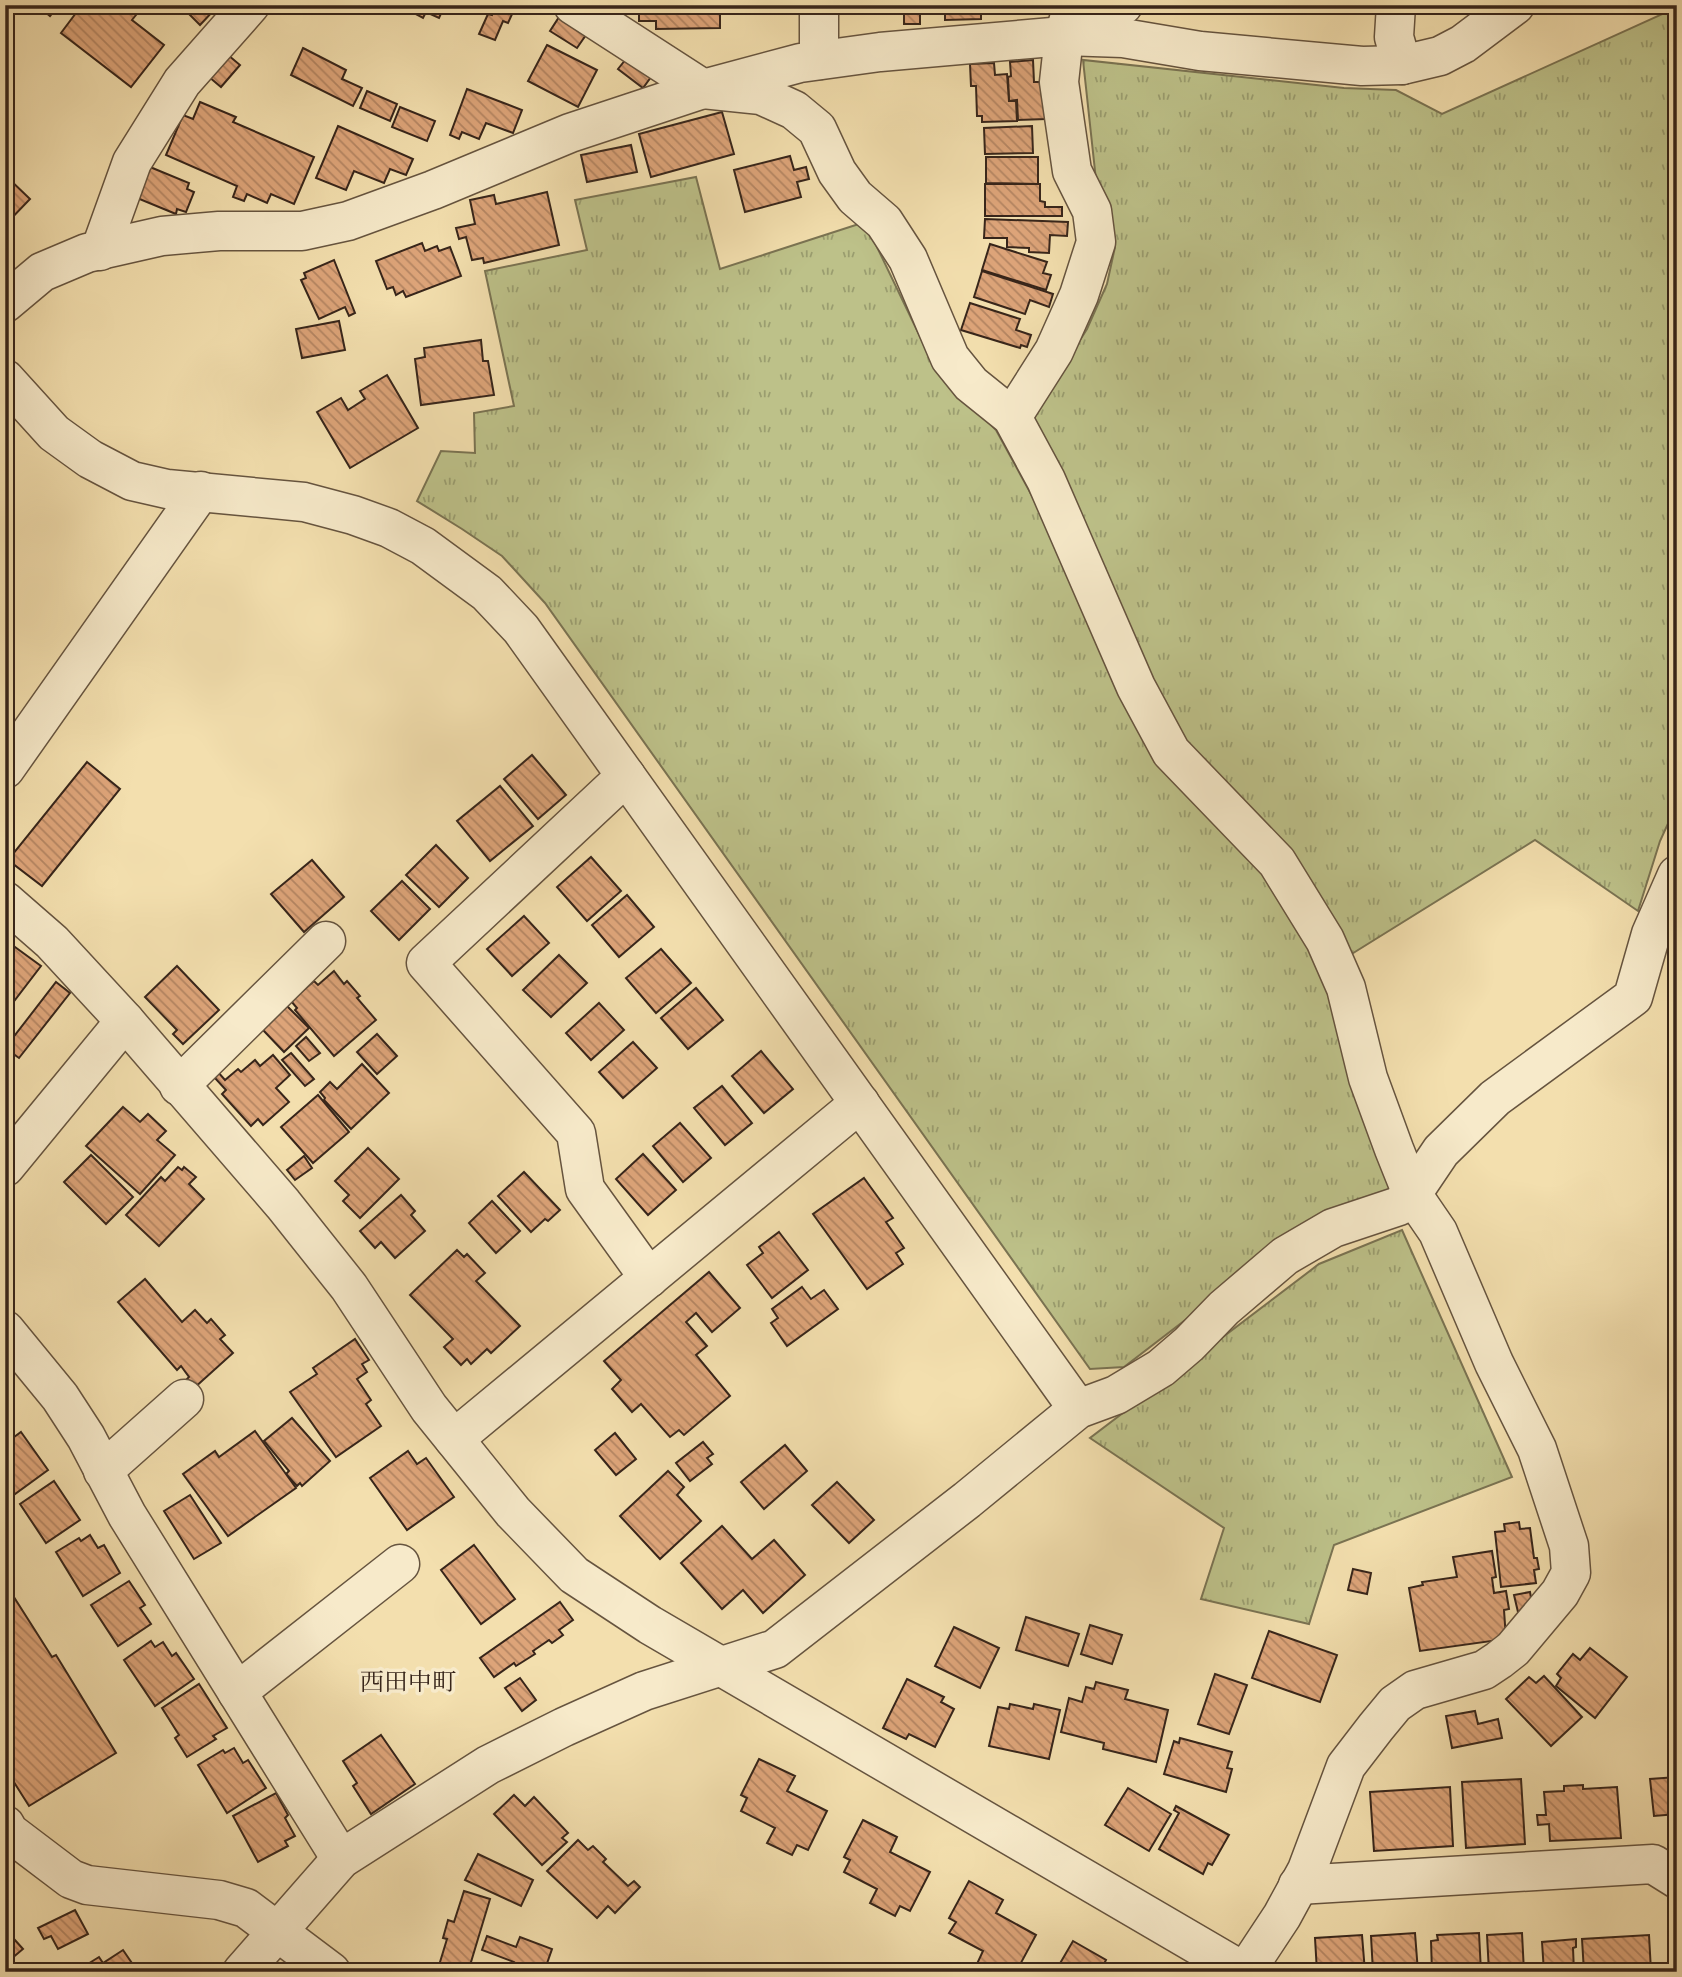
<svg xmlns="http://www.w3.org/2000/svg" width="1682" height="1977" font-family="Cardo,'Noto Serif JP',serif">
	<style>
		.grass { fill: url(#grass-tufts); stroke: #7a7352; stroke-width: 2 }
		.building { fill: url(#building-back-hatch); stroke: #37251a; stroke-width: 2 }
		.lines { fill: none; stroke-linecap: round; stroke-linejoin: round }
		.minor-casing { stroke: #66543f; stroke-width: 41 }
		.minor { stroke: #f7eaca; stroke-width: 38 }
		.labels { text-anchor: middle; stroke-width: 7; stroke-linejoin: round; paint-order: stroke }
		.neighbourhood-label { font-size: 24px; fill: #37251a; stroke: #f7eaca }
	</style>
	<defs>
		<pattern id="grass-tufts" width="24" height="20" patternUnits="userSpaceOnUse" patternTransform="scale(1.75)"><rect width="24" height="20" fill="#bdc189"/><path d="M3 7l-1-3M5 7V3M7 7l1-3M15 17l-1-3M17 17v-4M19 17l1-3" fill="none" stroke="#9a9d6f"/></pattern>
		<pattern id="building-back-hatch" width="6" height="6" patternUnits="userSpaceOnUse" patternTransform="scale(1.75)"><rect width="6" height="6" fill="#dda479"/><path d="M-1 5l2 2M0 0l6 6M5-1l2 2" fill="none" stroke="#b48562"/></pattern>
	</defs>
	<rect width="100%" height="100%" fill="#f3dfae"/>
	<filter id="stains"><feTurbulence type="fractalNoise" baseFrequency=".00286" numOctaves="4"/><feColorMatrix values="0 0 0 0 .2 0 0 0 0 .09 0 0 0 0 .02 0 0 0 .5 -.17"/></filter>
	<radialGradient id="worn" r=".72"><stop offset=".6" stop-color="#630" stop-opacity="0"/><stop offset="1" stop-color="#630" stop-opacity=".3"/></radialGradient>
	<g class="grass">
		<polygon points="1671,10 1677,26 1677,804 1660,841 1638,911 1535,840 1350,955 1191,753 1163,706 1028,422 1087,329 1107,284 1115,247 1096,180 1083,60 1344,88 1396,90 1442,114"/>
		<polygon points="696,177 720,269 865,222 936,370 996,430 1031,494 1251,853 1302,927 1344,1032 1394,1198 1313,1222 1124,1367 1090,1369 545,603 502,556 462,529 417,501 441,451 475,453 474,413 514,406 485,271 587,250 575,200"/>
		<polygon points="1402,1230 1512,1477 1334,1545 1309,1624 1201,1599 1224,1528 1090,1438 1319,1264"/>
	</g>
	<g class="building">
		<polygon points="32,5 59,5 50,16 38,6 34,11 30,7"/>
		<polygon points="82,5 144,5 132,20 164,45 131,87 61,33"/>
		<polygon points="194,5 211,5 215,9 200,25 187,12"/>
		<polygon points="399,5 445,5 439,18 426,12 423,18"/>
		<polygon points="496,5 513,12 508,23 503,21 495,40 479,34 488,14 492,15"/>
		<polygon points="639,5 720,5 720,28 656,29 656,21 639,21"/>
		<polygon points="852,5 920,5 920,24 904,24 904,8 889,8 889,12 873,12 872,7 852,7"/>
		<polygon points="945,5 996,5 996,13 981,14 981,19 945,20"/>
		<polygon points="1335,5 1366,5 1365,12 1334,8"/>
		<polygon points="561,14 588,32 577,48 550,31"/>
		<polygon points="547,45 597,70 578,107 528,81"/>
		<polygon points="303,48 346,70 342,79 362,88 353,106 291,75"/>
		<polygon points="228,55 240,65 221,87 209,77"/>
		<polygon points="626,59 651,77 643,88 618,69"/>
		<polygon points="1033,60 1034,82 1043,82 1046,119 1018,120 1017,100 1009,101 1008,77 1011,76 1010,62"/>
		<polygon points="994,63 995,75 1007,74 1009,101 1016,101 1017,121 982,122 982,116 977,116 976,86 971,86 970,64"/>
		<polygon points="467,89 522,110 513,133 486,123 479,139 462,132 459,139 450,135"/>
		<polygon points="367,91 397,104 390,121 360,108"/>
		<polygon points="200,102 236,117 233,122 314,157 294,204 271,194 267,203 247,194 244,201 233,197 237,186 166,155 183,115 193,119"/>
		<polygon points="400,107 435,121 427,141 392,127"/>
		<polygon points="722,112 734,154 651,177 639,134"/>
		<polygon points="338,126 413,159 406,175 390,169 384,183 354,171 346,190 316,178"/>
		<polygon points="1032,126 1033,153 985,154 984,128"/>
		<polygon points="631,145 637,172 587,182 581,155"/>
		<polygon points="790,156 794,170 806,167 809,179 797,182 801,197 745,212 734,170"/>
		<polygon points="986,157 1038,157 1038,184 986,183"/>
		<polygon points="150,167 189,183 187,189 194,192 186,212 177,209 176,214 137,198"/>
		<polygon points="5,175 30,199 5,225"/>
		<polygon points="985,184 1040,184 1040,201 1045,202 1045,207 1062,207 1062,216 985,216"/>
		<polygon points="547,192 559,245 484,263 483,258 472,260 466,237 459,239 456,228 475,224 470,200 494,195 496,204"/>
		<polygon points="985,219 1068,222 1067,236 1050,235 1049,253 1029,252 1029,248 1007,247 1007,238 984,238"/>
		<polygon points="422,243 425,251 437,246 439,251 450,247 461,276 406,297 403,291 396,295 393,287 387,289 376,261"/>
		<polygon points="990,244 1047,262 1043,273 1051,275 1046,290 982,270"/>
		<polygon points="334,260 355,313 349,316 345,307 319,319 301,280 306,278 304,273"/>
		<polygon points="982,271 1053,294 1049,307 1030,300 1025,314 974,297"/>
		<polygon points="970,303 1020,319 1016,330 1031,335 1027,347 1021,345 1020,348 961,330"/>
		<polygon points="339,321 345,350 302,358 296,329"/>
		<polygon points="481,340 483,361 488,361 494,395 421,405 415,359 425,357 424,348"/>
		<polygon points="387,375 418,428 350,468 317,412 341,398 348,410 365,399 360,391"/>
		<polygon points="532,755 566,795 538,819 504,779"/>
		<polygon points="87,762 120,789 42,886 8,860"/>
		<polygon points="500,786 533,826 490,861 457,821"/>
		<polygon points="436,845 468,878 439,907 406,875"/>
		<polygon points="591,857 621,891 587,921 557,887"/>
		<polygon points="312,860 344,897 304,932 271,894"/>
		<polygon points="402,881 430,909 399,940 371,911"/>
		<polygon points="627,895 654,927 619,957 592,925"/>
		<polygon points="524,916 549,943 512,976 487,949"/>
		<polygon points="15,947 41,966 5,1013 5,961"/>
		<polygon points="661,949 691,983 656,1013 626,978"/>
		<polygon points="559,955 587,983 551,1017 523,990"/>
		<polygon points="177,966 219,1010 183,1044 173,1034 177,1030 145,997"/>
		<polygon points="334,971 344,984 347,981 360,996 357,998 376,1020 334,1056 295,1010 297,1008 291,1001 314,981 318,985"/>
		<polygon points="56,982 70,993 19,1058 5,1048"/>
		<polygon points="696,988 723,1020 688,1049 661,1018"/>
		<polygon points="599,1003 624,1030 591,1060 566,1033"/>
		<polygon points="286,1005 309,1028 284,1052 262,1029"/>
		<polygon points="377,1034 397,1056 377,1074 357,1052"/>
		<polygon points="306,1037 320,1053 309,1061 296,1046"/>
		<polygon points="633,1042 657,1068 623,1098 599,1072"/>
		<polygon points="761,1051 793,1089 764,1113 732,1076"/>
		<polygon points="291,1053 314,1079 305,1086 282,1060"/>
		<polygon points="273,1055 290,1075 276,1088 289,1102 263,1125 258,1119 251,1126 222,1094 226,1090 214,1077 218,1072 225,1080 238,1069 241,1072 255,1060 260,1066"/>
		<polygon points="362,1064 389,1093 351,1129 324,1100 325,1098 320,1092 330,1082 337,1089"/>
		<polygon points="722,1086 752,1123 725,1145 694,1108"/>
		<polygon points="318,1095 349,1132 313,1163 281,1127"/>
		<polygon points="123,1107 140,1122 148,1114 166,1131 157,1140 175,1155 140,1194 86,1146"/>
		<polygon points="680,1123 711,1158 683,1182 653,1146"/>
		<polygon points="368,1148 399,1179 360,1218 343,1201 349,1195 335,1181"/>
		<polygon points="643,1154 676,1190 648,1215 616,1179"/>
		<polygon points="91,1155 133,1197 106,1224 64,1182"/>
		<polygon points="304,1156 312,1168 295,1180 287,1170"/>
		<polygon points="178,1167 182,1170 184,1167 196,1177 189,1184 204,1199 159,1246 126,1215 161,1177 165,1181"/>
		<polygon points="524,1172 560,1210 548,1221 545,1219 531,1232 498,1196"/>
		<polygon points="864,1178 893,1218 886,1222 904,1248 896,1253 903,1264 867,1289 813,1214"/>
		<polygon points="401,1195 415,1211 411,1215 425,1231 395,1258 381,1242 375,1248 360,1231"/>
		<polygon points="492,1201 520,1231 496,1253 469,1223"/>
		<polygon points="779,1232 808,1270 772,1298 747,1265 763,1253 759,1247"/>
		<polygon points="457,1250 464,1257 467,1254 485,1273 476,1281 520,1326 491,1353 487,1349 471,1364 467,1359 461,1365 444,1347 453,1339 410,1295"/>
		<polygon points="709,1272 740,1308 712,1332 696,1313 686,1322 707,1346 696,1355 730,1396 684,1435 679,1430 670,1437 641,1404 632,1412 612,1389 621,1380 604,1361"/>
		<polygon points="145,1279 182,1322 195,1310 207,1323 211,1319 225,1335 220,1339 233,1353 193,1389 186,1380 189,1377 181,1366 177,1370 118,1302"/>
		<polygon points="802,1287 811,1299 824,1290 838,1309 787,1346 771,1323 778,1318 772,1309"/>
		<polygon points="355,1339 369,1360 362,1364 367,1372 357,1379 371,1400 366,1404 381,1426 336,1457 290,1392 317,1374 313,1368"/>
		<polygon points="292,1418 330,1461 302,1486 300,1483 297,1486 286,1474 289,1471 264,1441"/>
		<polygon points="255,1431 296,1488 228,1536 183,1474 215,1451 219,1457"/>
		<polygon points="21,1432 48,1470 15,1494 5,1480 5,1435 10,1440"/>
		<polygon points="615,1433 636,1459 616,1475 595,1450"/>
		<polygon points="703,1442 713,1454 707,1458 712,1464 690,1481 676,1463"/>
		<polygon points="785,1445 807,1471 764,1509 741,1482"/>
		<polygon points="408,1451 417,1464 426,1458 454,1497 407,1530 370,1478"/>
		<polygon points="668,1471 684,1487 677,1495 701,1521 660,1559 620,1516"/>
		<polygon points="54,1481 80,1520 46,1543 20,1504"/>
		<polygon points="837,1482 874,1520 849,1543 812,1505"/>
		<polygon points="190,1495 221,1543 194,1559 164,1511"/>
		<polygon points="1519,1522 1520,1529 1530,1528 1534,1558 1537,1558 1539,1569 1534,1570 1536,1583 1501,1587 1495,1532 1505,1531 1504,1524"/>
		<polygon points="722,1526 752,1559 774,1540 805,1575 763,1613 743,1590 722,1609 681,1563"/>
		<polygon points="90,1535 98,1548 104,1545 120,1573 83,1596 56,1552 79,1538 81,1541"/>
		<polygon points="474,1545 515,1599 481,1624 441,1570"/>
		<polygon points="1492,1551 1496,1577 1492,1578 1494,1593 1506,1591 1509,1609 1504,1610 1506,1639 1420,1651 1409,1588 1423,1585 1422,1582 1457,1577 1453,1557"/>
		<polygon points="1353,1569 1371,1573 1367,1594 1348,1590"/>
		<polygon points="129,1581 145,1605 140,1608 151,1624 118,1646 91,1605"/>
		<polygon points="5,1583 52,1657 56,1655 116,1753 29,1806 5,1768"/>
		<polygon points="1530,1592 1533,1609 1518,1612 1514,1595"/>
		<polygon points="560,1602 573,1620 559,1630 563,1635 552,1643 549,1640 533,1651 535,1654 516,1666 514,1663 494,1677 480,1658"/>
		<polygon points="1026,1617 1079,1634 1068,1666 1016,1650"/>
		<polygon points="1090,1625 1122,1635 1112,1664 1081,1654"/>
		<polygon points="954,1627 999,1648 980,1688 935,1666"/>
		<polygon points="1269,1631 1337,1655 1320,1702 1252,1678"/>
		<polygon points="151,1641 155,1647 163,1642 172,1656 176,1653 194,1679 155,1706 124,1660"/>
		<polygon points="1590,1648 1627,1677 1595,1718 1556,1686 1561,1678 1557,1674 1573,1654 1580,1660"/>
		<polygon points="1215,1674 1247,1685 1229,1734 1198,1724"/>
		<polygon points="1544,1676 1582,1717 1551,1746 1506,1699 1529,1677 1536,1683"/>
		<polygon points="520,1678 536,1700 522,1711 505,1688"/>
		<polygon points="907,1679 944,1697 941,1702 954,1709 935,1747 909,1734 906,1739 883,1728"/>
		<polygon points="1096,1682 1128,1690 1125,1699 1168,1710 1156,1762 1103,1749 1104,1743 1061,1732 1069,1698 1082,1702 1086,1687 1094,1689"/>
		<polygon points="199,1684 227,1728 213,1736 216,1739 187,1757 175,1738 179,1735 162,1708"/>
		<polygon points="1010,1704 1033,1709 1034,1704 1060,1710 1049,1759 989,1746 998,1707 1009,1709"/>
		<polygon points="1475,1711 1478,1724 1498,1719 1502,1738 1452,1748 1446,1716"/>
		<polygon points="381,1735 415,1784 371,1814 353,1786 357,1783 343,1761"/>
		<polygon points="1180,1738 1232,1752 1227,1768 1232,1769 1226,1792 1164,1774 1174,1741 1179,1743"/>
		<polygon points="234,1748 243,1763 248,1760 266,1788 227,1813 198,1765 223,1750 225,1753"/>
		<polygon points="759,1759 795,1776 787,1791 827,1811 808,1850 797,1845 792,1855 767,1843 775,1828 741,1811 747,1798 741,1795"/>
		<polygon points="1677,1777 1677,1814 1654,1816 1650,1779"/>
		<polygon points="1521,1779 1525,1844 1466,1848 1462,1782"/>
		<polygon points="1583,1785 1583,1789 1617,1787 1621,1838 1550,1841 1549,1824 1538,1825 1537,1815 1546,1815 1544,1792 1564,1791 1564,1786"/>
		<polygon points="1450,1787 1453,1846 1374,1851 1370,1792"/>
		<polygon points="1128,1788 1171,1814 1149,1851 1105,1825"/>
		<polygon points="276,1793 288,1815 285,1818 295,1836 285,1841 288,1846 258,1862 233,1816"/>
		<polygon points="514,1795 525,1806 534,1797 568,1833 562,1838 567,1842 542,1865 494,1814"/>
		<polygon points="1176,1806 1229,1835 1212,1865 1208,1863 1203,1874 1159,1849 1179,1813 1174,1810"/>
		<polygon points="863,1820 897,1837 890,1852 930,1872 910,1911 900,1906 895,1916 870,1903 877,1889 844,1872 850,1860 844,1857"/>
		<polygon points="578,1840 588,1850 593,1846 606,1859 603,1862 628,1886 634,1881 640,1887 615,1913 608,1906 597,1918 547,1871"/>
		<polygon points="478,1854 533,1880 521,1906 465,1880"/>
		<polygon points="969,1881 1003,1900 996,1913 1036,1935 1016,1972 1006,1967 1004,1972 987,1972 976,1966 983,1951 949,1933 956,1922 949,1918"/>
		<polygon points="464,1891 490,1899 468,1972 437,1972 447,1939 443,1938 448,1920 454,1922"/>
		<polygon points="75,1910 88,1934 58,1949 51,1936 44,1939 38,1928"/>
		<polygon points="5,1929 23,1949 5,1964"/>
		<polygon points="1415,1933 1418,1972 1373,1972 1371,1936"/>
		<polygon points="1479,1933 1481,1972 1432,1972 1431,1941 1438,1940 1437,1935"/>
		<polygon points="1522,1933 1524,1972 1489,1972 1487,1935"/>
		<polygon points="1362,1935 1365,1972 1317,1972 1315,1938"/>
		<polygon points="1649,1935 1651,1971 1584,1972 1582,1939"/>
		<polygon points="487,1936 516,1947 520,1937 552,1949 544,1972 523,1972 512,1968 514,1962 482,1950"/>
		<polygon points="1576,1939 1576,1947 1573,1948 1574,1972 1544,1972 1542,1942"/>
		<polygon points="1073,1941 1106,1960 1100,1972 1055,1972"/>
		<polygon points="123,1950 138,1972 78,1970 99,1957 103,1963"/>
	</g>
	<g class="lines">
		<defs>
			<g id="minor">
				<polyline points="573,5 703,89 761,95 794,110 817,129 837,172 855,197 884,222 908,259 950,358 971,384 1012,417 1046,480 1136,687 1171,752 1277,862 1325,940 1346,988 1368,1078 1394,1149 1412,1194 1438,1232 1494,1363 1537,1449 1569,1546 1571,1573 1560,1593 1513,1649 1499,1660 1484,1670 1415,1690 1395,1704 1376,1727 1346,1766 1307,1870 1282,1916 1245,1972"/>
				<polyline points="819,5 819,60"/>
				<polyline points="1396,5 1394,37 1402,65"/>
				<polyline points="1066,35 1123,5"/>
				<polyline points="100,251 132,162 182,82 250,5"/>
				<polyline points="5,303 42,272 87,253 162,236 219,231 302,231 348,221 433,190 570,133 703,89 800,63 880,52 1064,36 1123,38 1200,51 1362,66 1402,65 1440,56 1463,44 1515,5"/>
				<polyline points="5,379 54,433 90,459 132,481 167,489 304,502 353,515 389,528 423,546 487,593 521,629 1078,1409"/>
				<polyline points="1012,417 1054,351 1079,295 1096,242 1092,211 1072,171 1059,82 1064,36 1073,5"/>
				<polyline points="5,769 201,491"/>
				<polyline points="626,776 426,963 576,1133 585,1189 649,1278"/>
				<polyline points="5,901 52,942 125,1021 283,1204 349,1287 429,1408 513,1512 574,1575 650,1625 1244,1972"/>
				<polyline points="179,1086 326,941"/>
				<polyline points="5,1167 125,1021"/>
				<polyline points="5,1330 60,1397 86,1437 127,1515 341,1859"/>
				<polyline points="454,1439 860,1103"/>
				<polyline points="103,1471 184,1399"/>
				<polyline points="237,1692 400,1564"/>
				<polyline points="5,1825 9,1832 71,1879 87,1885 219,1900 246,1908 331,1972"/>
				<polyline points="1298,1885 1653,1864 1677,1879"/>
				<polyline points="242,1972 341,1859 488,1765 564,1727 644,1691 775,1649 967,1500 1078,1409 1116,1395 1161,1368 1189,1344 1224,1308 1285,1256 1333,1228 1399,1206 1412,1194 1441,1151 1495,1098 1633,997 1651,934 1677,875"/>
			</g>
		</defs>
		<use href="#minor" class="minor-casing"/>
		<use href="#minor" class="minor"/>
	</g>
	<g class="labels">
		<g class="neighbourhood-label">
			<text x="408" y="1690">西田中町</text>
		</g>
	</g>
	<rect width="1682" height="1977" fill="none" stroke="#f3dfae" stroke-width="28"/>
	<rect x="7" y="7" width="1668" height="1963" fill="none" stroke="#37251a" stroke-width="3.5"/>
	<rect x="14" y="14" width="1654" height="1949" fill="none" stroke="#37251a" stroke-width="2"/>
	<rect width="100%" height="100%" filter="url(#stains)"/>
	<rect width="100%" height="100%" fill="url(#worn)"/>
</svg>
